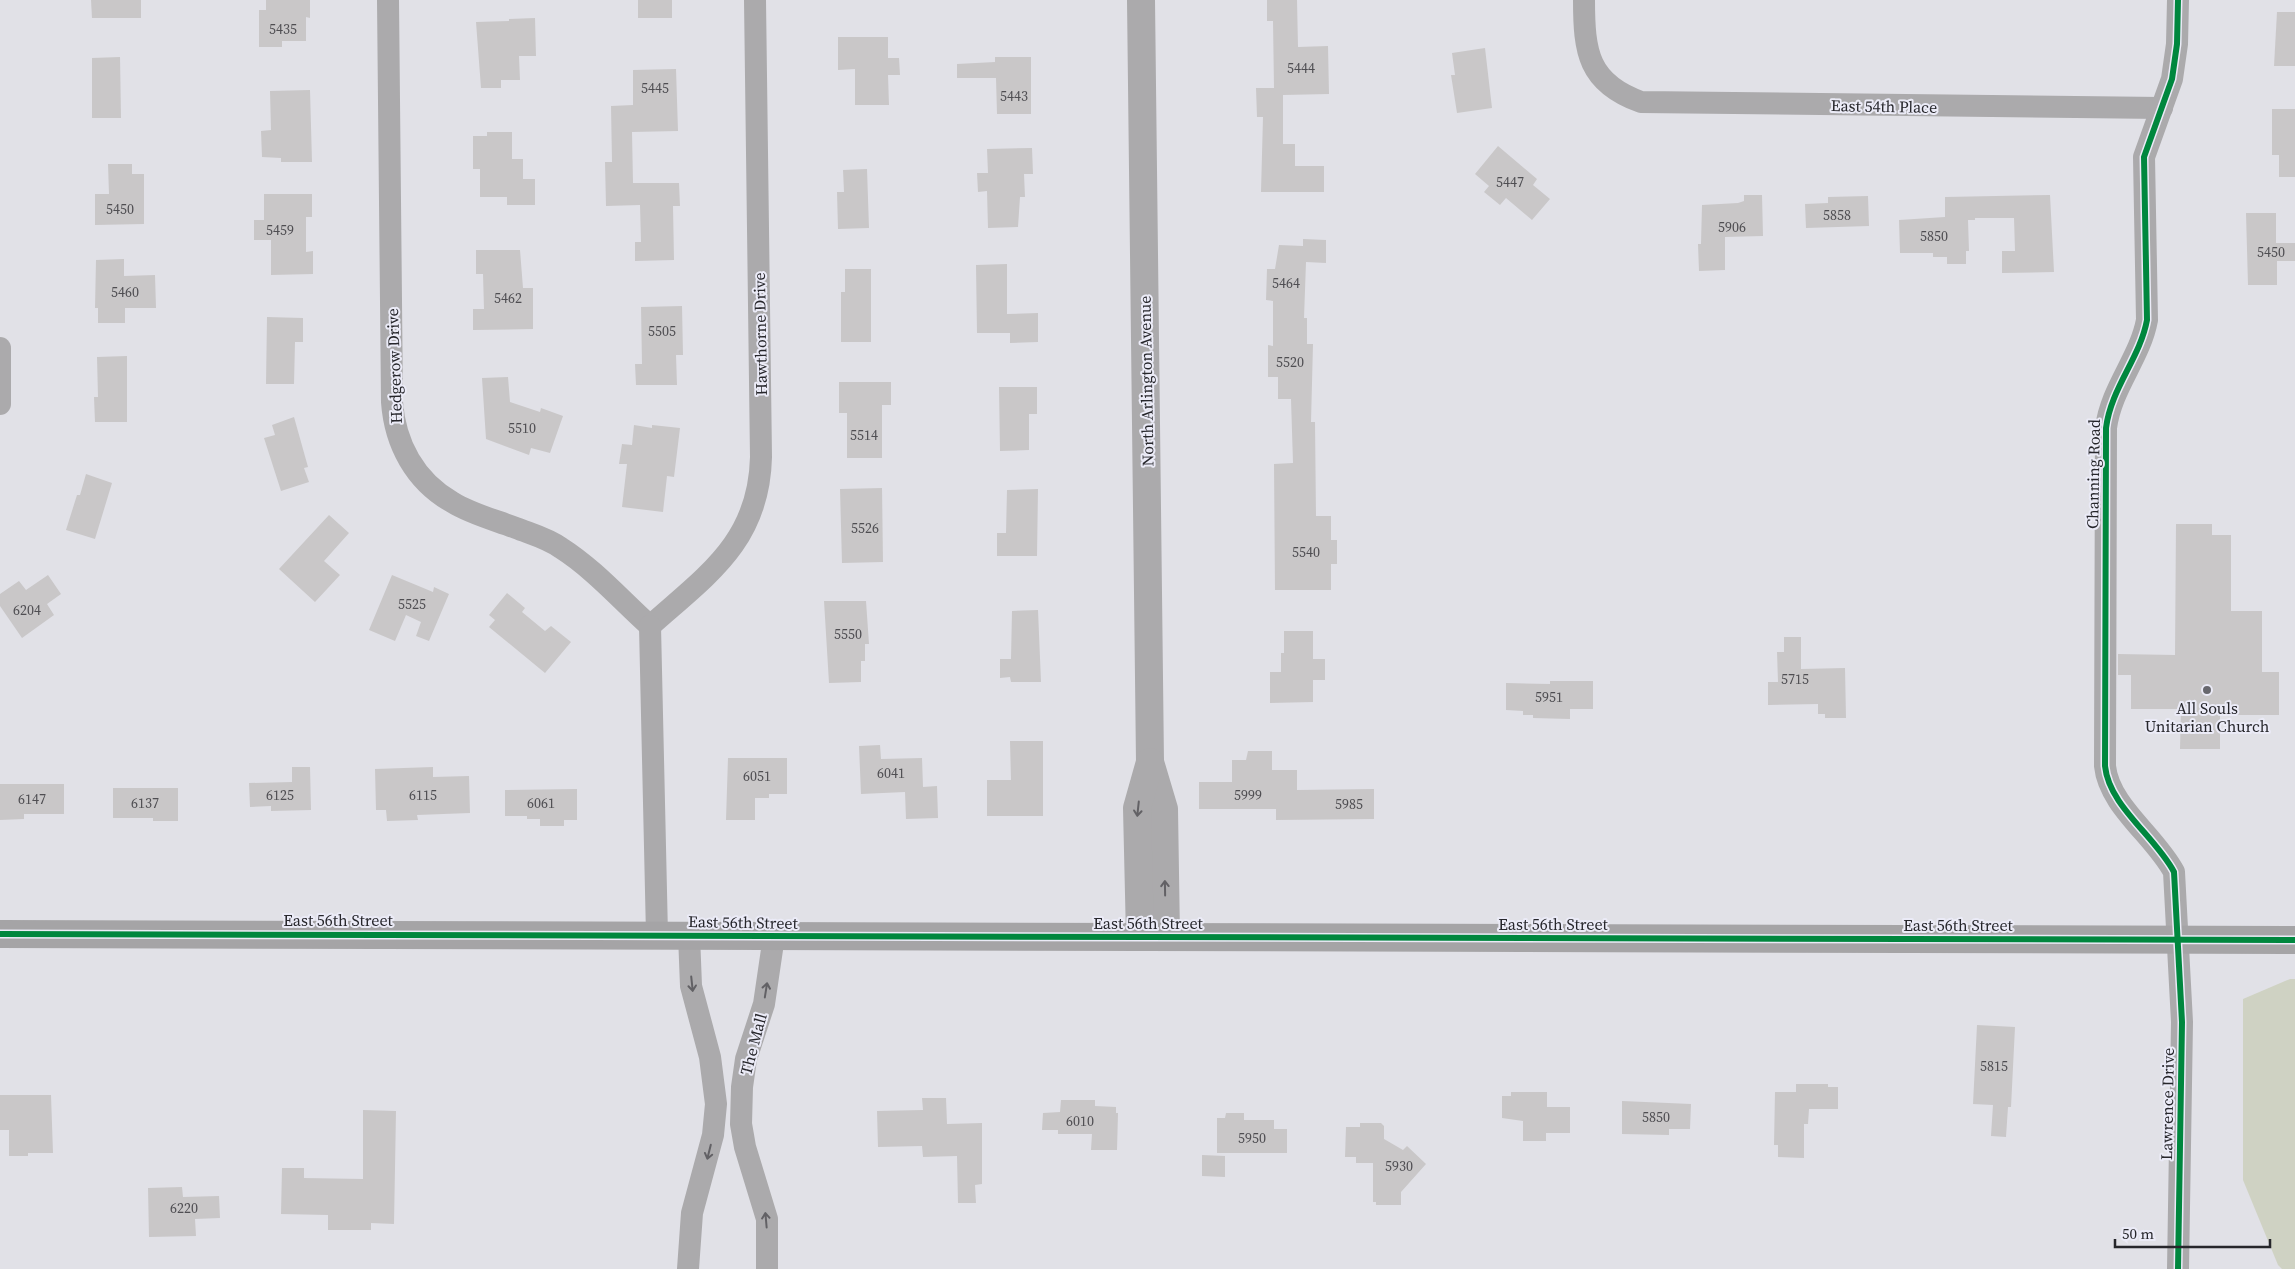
<svg xmlns="http://www.w3.org/2000/svg" width="2295" height="1269" font-family="'Source Serif 4',serif">
	<style>
		.green { fill: #cfd2c3 }
		.building { fill: #c9c7c8 }
		.lines { fill: none; stroke-linecap: round; stroke-linejoin: round }
		.street { stroke: #abaaac; stroke-width: 22 }
		.secondary { stroke: #abaaac; stroke-width: 28 }
		.primary { stroke: #a5a4a6; stroke-width: 28 }
		.cycleway-casing { stroke: #ebebf7; stroke-width: 9 }
		.cycleway { stroke: #00873e; stroke-width: 6 }
		.oneway { stroke: #626165 }
		.poi-dot { fill: #67676d; stroke: #ebebf7; stroke-width: 2 }
		.labels { text-anchor: middle; stroke-width: 4; stroke-linejoin: round; paint-order: stroke }
		.number-label { font-size: 14px; fill: #4f4e52 }
		.street-label { font-size: 16px; fill: #26262b; stroke: #ebebf7 }
		.poi-label { font-size: 16px; fill: #26262b; stroke: #ebebf7 }
	</style>
	<rect width="100%" height="100%" fill="#e1e1e7"/>
	<polygon class="green" points="2290,979 2295,979 2295,1269 2282,1269 2278,1265 2243,1180 2243,999"/>
	<g class="building">
		<polygon points="91,0 141,0 141,18 92,18"/>
		<polygon points="266,0 310,0 310,18 306,17 306,41 282,41 282,47 259,47 259,10 266,10"/>
		<rect x="638" y="0" width="34" height="18"/>
		<polygon points="1267,0 1297,0 1298,47 1328,46 1329,94 1283,95 1283,144 1295,144 1295,166 1324,166 1324,192 1261,192 1263,117 1257,117 1256,88 1274,88 1273,21 1267,21"/>
		<polygon points="2277,12 2295,12 2295,66 2274,66"/>
		<polygon points="535,18 536,56 519,56 520,80 501,80 501,88 481,88 476,22 509,21 509,19"/>
		<polygon points="838,37 888,37 888,58 899,58 900,75 888,75 889,105 855,105 855,69 838,70"/>
		<polygon points="1485,48 1492,108 1457,113 1451,75 1455,75 1452,53"/>
		<polygon points="120,57 121,118 92,118 92,58"/>
		<polygon points="995,57 1031,57 1031,114 997,114 996,78 957,78 957,64 995,62"/>
		<polygon points="676,69 678,131 632,132 633,183 679,183 680,206 673,206 674,260 635,261 635,242 641,242 640,205 606,206 605,162 612,162 611,106 633,105 633,70"/>
		<polygon points="310,90 312,162 281,162 281,158 262,157 261,131 271,130 270,91"/>
		<polygon points="2272,109 2295,109 2295,177 2279,177 2279,155 2272,155"/>
		<polygon points="487,132 512,132 512,159 523,159 523,179 535,179 535,205 507,205 507,197 480,197 480,169 473,169 473,136 487,136"/>
		<polygon points="1498,146 1537,179 1533,185 1550,199 1532,220 1506,198 1500,205 1484,192 1489,186 1475,174"/>
		<polygon points="1032,148 1033,174 1024,174 1025,197 1020,197 1018,227 988,228 987,191 978,192 977,173 988,173 987,149"/>
		<polygon points="108,164 132,164 132,174 144,174 144,224 95,225 95,194 109,194"/>
		<polygon points="867,169 869,228 838,229 837,192 844,192 843,170"/>
		<polygon points="264,194 312,194 312,217 306,217 306,252 313,251 313,274 271,275 271,240 254,240 254,220 264,220"/>
		<polygon points="1744,195 1762,195 1763,236 1725,237 1725,270 1699,271 1698,244 1701,244 1702,205 1738,203 1744,201"/>
		<polygon points="2050,195 2054,272 2002,273 2002,251 2015,251 2014,218 1975,218 1975,220 1968,220 1969,251 1966,251 1966,264 1947,264 1947,257 1933,257 1933,253 1900,253 1899,220 1945,217 1945,197"/>
		<polygon points="1868,196 1869,226 1806,228 1805,204 1828,203 1828,197"/>
		<polygon points="2246,213 2276,213 2276,243 2295,243 2295,261 2277,261 2277,285 2248,285"/>
		<polygon points="1303,239 1326,240 1326,263 1306,262 1304,318 1307,318 1307,344 1313,344 1311,422 1315,422 1316,516 1331,516 1331,540 1337,540 1337,564 1331,564 1331,590 1275,590 1274,464 1293,463 1291,399 1278,399 1278,377 1268,377 1268,345 1273,346 1273,301 1266,300 1267,269 1275,269 1279,245 1303,246"/>
		<polygon points="476,250 520,250 523,288 533,288 533,329 473,330 473,309 484,309 483,274 476,274"/>
		<polygon points="124,259 124,276 155,275 156,308 125,308 125,323 98,323 98,308 95,308 96,260"/>
		<polygon points="1007,264 1007,314 1038,313 1038,342 1010,343 1010,333 977,333 976,265"/>
		<polygon points="845,269 871,269 871,342 841,342 841,292 845,292"/>
		<polygon points="682,306 683,355 676,355 677,385 636,385 635,364 642,364 641,307"/>
		<polygon points="267,317 303,318 303,342 295,342 294,384 266,384"/>
		<polygon points="127,356 127,422 95,422 94,397 98,397 97,357"/>
		<polygon points="508,377 510,402 540,412 541,408 563,416 550,453 531,448 529,455 486,439 482,378"/>
		<polygon points="839,382 891,382 891,405 882,405 882,458 847,458 847,413 839,413"/>
		<polygon points="999,387 1037,387 1037,414 1029,414 1029,450 1000,451"/>
		<polygon points="294,417 308,467 304,468 309,482 281,491 264,438 275,435 272,425"/>
		<polygon points="634,425 652,428 652,425 680,428 674,477 667,476 663,512 622,507 627,464 619,464 622,444 632,445"/>
		<polygon points="86,474 112,483 95,539 66,530 77,495 80,495"/>
		<polygon points="882,488 883,562 842,563 840,489"/>
		<polygon points="1038,489 1037,556 997,556 997,533 1006,533 1007,490"/>
		<polygon points="329,515 349,533 324,561 340,575 315,602 279,569"/>
		<polygon points="2176,524 2212,524 2212,535 2231,535 2231,611 2262,611 2262,672 2279,672 2279,715 2220,715 2220,749 2180,749 2181,709 2131,709 2131,675 2118,675 2118,654 2175,655"/>
		<polygon points="48,575 61,594 47,604 54,615 22,638 0,606 0,594 19,581 26,590"/>
		<polygon points="392,575 433,592 434,587 449,594 429,641 416,636 421,622 406,615 395,641 369,630"/>
		<polygon points="507,593 525,608 522,612 545,631 551,626 571,642 545,673 489,627 495,620 489,615"/>
		<polygon points="824,601 866,601 869,644 865,644 865,661 861,661 861,682 829,683"/>
		<polygon points="1038,610 1041,682 1011,682 1010,677 1000,678 1000,659 1011,659 1012,611"/>
		<polygon points="1284,631 1313,631 1313,659 1325,659 1325,680 1313,680 1313,702 1270,703 1270,672 1281,672 1281,653 1284,653"/>
		<polygon points="1784,637 1801,637 1801,669 1845,668 1846,718 1825,718 1825,714 1818,714 1818,704 1768,705 1768,682 1778,682 1777,652 1784,652"/>
		<polygon points="1550,681 1593,681 1593,709 1570,709 1570,719 1533,718 1533,715 1523,715 1523,711 1506,710 1506,683 1550,684"/>
		<polygon points="1010,741 1043,741 1043,816 987,816 987,780 1011,780"/>
		<polygon points="880,745 881,759 922,758 923,787 937,786 938,818 906,819 905,792 861,794 859,746"/>
		<polygon points="1248,751 1272,751 1272,770 1297,770 1297,790 1374,789 1374,819 1276,820 1276,809 1199,809 1199,782 1232,782 1232,760 1246,760"/>
		<polygon points="728,758 787,758 787,794 769,794 769,798 755,798 755,820 726,820"/>
		<polygon points="292,767 310,767 311,810 271,811 271,806 250,807 249,783 292,782"/>
		<polygon points="433,767 433,777 469,776 470,813 417,815 418,820 387,821 386,810 376,810 375,769"/>
		<polygon points="0,784 64,784 64,814 24,814 24,819 0,820"/>
		<polygon points="113,788 178,788 178,821 153,821 153,818 113,818"/>
		<polygon points="577,789 577,820 564,820 564,826 540,826 540,819 527,819 527,816 505,816 505,790"/>
		<polygon points="1977,1025 2015,1027 2011,1107 2008,1107 2006,1137 1991,1136 1993,1105 1973,1104"/>
		<polygon points="1796,1084 1828,1084 1828,1087 1838,1087 1838,1109 1809,1109 1808,1124 1804,1124 1804,1158 1778,1157 1778,1145 1774,1145 1775,1092 1796,1092"/>
		<polygon points="1511,1092 1547,1092 1547,1107 1570,1107 1570,1133 1546,1133 1546,1141 1523,1141 1523,1121 1502,1118 1502,1096 1511,1096"/>
		<polygon points="0,1095 51,1095 53,1153 28,1153 28,1156 9,1156 9,1130 0,1130"/>
		<polygon points="922,1098 946,1098 947,1124 982,1123 982,1184 975,1185 976,1203 958,1203 957,1156 923,1157 922,1146 878,1147 877,1111 923,1110"/>
		<polygon points="1061,1100 1095,1100 1095,1106 1116,1107 1116,1113 1118,1113 1117,1150 1091,1150 1092,1134 1058,1134 1058,1130 1042,1130 1043,1113 1060,1112"/>
		<polygon points="1622,1101 1691,1104 1690,1129 1669,1129 1669,1135 1622,1134"/>
		<polygon points="363,1110 396,1111 394,1224 371,1223 371,1230 328,1230 328,1215 281,1214 282,1168 304,1168 304,1178 363,1179"/>
		<polygon points="1226,1113 1244,1113 1244,1120 1274,1120 1274,1129 1287,1129 1287,1153 1217,1153 1217,1118 1225,1118"/>
		<polygon points="1360,1123 1381,1123 1384,1126 1384,1139 1403,1150 1407,1146 1426,1164 1401,1192 1401,1205 1376,1205 1376,1202 1373,1202 1373,1163 1356,1163 1356,1157 1345,1157 1346,1127 1360,1127"/>
		<polygon points="1202,1155 1225,1156 1225,1177 1202,1176"/>
		<polygon points="182,1187 183,1197 219,1196 220,1218 195,1219 196,1236 149,1237 148,1188"/>
	</g>
	<g class="lines">
		<g class="street">
			<path d="M388,0L392,402C395,444 415,481 452,502C471,514 495,520 516,528C531,534 547,538 561,548C594,569 621,600 650,626"/>
			<path d="M1584,0C1584,52 1588,83 1641,102L2162,108"/>
			<path d="M2178,0L2177,44L2172,79L2144,157L2147,320C2140,358 2111,388 2106,428L2105,766C2109,806 2155,836 2174,872L2182,1022L2178,1269"/>
			<polyline points="0,348 0,404"/>
			<path d="M650,626C707,575 759,542 761,457L755,0"/>
			<polyline points="650,626 657,935"/>
			<polyline points="688,1269 692,1213 713,1135 716,1104 710,1057 691,986 689,935"/>
			<polyline points="767,1269 767,1219 745,1147 741,1124 742,1087 746,1059 764,1004 774,936"/>
		</g>
		<g class="secondary">
			<polyline points="1141,0 1150,762 1164,809 1166,937"/>
			<polyline points="1140,937 1137,808 1150,762"/>
		</g>
		<polyline class="primary" points="0,934 2295,940"/>
		<defs>
			<g id="cycleway">
				<path d="M2178,0L2177,44L2172,79L2144,157L2147,320C2140,358 2111,388 2106,428L2105,766C2109,806 2155,836 2174,872L2182,1022L2178,1269"/>
				<polyline points="0,934 2295,940"/>
			</g>
		</defs>
		<use href="#cycleway" class="cycleway-casing"/>
		<use href="#cycleway" class="cycleway"/>
	</g>
	<defs><path id="oneway-shaft" d="M-6 0H5M1.5-3L5.5 0L1.5 3" fill="none" stroke-width="1.6" stroke-linecap="round" stroke-linejoin="round" transform="scale(1.25)"/></defs>
	<g class="oneway">
		<use href="#oneway-shaft" transform="translate(1138 809) rotate(96)"/>
		<use href="#oneway-shaft" transform="translate(1165 888) rotate(-91)"/>
		<use href="#oneway-shaft" transform="translate(692 984) rotate(84)"/>
		<use href="#oneway-shaft" transform="translate(766 990) rotate(-81)"/>
		<use href="#oneway-shaft" transform="translate(709 1152) rotate(104)"/>
		<use href="#oneway-shaft" transform="translate(766 1220) rotate(-95)"/>
	</g>
	<circle class="poi-dot" cx="2207" cy="690" r="5"/>
	<g class="labels">
		<g class="number-label">
			<text x="283" y="34">5435</text>
			<text x="1301" y="73">5444</text>
			<text x="655" y="93">5445</text>
			<text x="1014" y="101">5443</text>
			<text x="1510" y="187">5447</text>
			<text x="120" y="214">5450</text>
			<text x="1837" y="220">5858</text>
			<text x="1732" y="232">5906</text>
			<text x="280" y="235">5459</text>
			<text x="1934" y="241">5850</text>
			<text x="2271" y="257">5450</text>
			<text x="1286" y="288">5464</text>
			<text x="125" y="297">5460</text>
			<text x="508" y="303">5462</text>
			<text x="662" y="336">5505</text>
			<text x="1290" y="367">5520</text>
			<text x="522" y="433">5510</text>
			<text x="864" y="440">5514</text>
			<text x="865" y="533">5526</text>
			<text x="1306" y="557">5540</text>
			<text x="412" y="609">5525</text>
			<text x="27" y="615">6204</text>
			<text x="848" y="639">5550</text>
			<text x="1795" y="684">5715</text>
			<text x="1549" y="702">5951</text>
			<text x="891" y="778">6041</text>
			<text x="757" y="781">6051</text>
			<text x="280" y="800">6125</text>
			<text x="423" y="800">6115</text>
			<text x="1248" y="800">5999</text>
			<text x="32" y="804">6147</text>
			<text x="145" y="808">6137</text>
			<text x="541" y="808">6061</text>
			<text x="1349" y="809">5985</text>
			<text x="1994" y="1071">5815</text>
			<text x="1656" y="1122">5850</text>
			<text x="1080" y="1126">6010</text>
			<text x="1252" y="1143">5950</text>
			<text x="1399" y="1171">5930</text>
			<text x="184" y="1213">6220</text>
		</g>
		<g class="street-label">
			<text transform="translate(1884 106) rotate(1)" y="6">East 54th Place</text>
			<text transform="translate(760 334) rotate(-91)" y="6">Hawthorne Drive</text>
			<text transform="translate(394 366) rotate(-92)" y="6">Hedgerow Drive</text>
			<text transform="translate(1146 381) rotate(-91)" y="6">North Arlington Avenue</text>
			<text transform="translate(2093 474) rotate(-89)" y="6">Channing Road</text>
			<text x="338" y="926">East 56th Street</text>
			<text transform="translate(743 922) rotate(1)" y="6">East 56th Street</text>
			<text x="1148" y="929">East 56th Street</text>
			<text x="1553" y="930">East 56th Street</text>
			<text x="1958" y="931">East 56th Street</text>
			<text transform="translate(753 1044) rotate(-75)" y="6">The Mall</text>
			<text transform="translate(2167 1104) rotate(-89)" y="6">Lawrence Drive</text>
		</g>
		<g class="poi-label">
			<text x="2207" y="714">All Souls<tspan x="2207" dy="18">Unitarian Church</tspan></text>
		</g>
	</g>
	<path d="M2115 1239v8h155v-8" fill="none" stroke="#26262b" stroke-width="2.5"/>
	<text x="2122" y="1239" font-size="15" fill="#26262b" stroke="#ebebf7" stroke-width="4" paint-order="stroke">50 m</text>
</svg>
